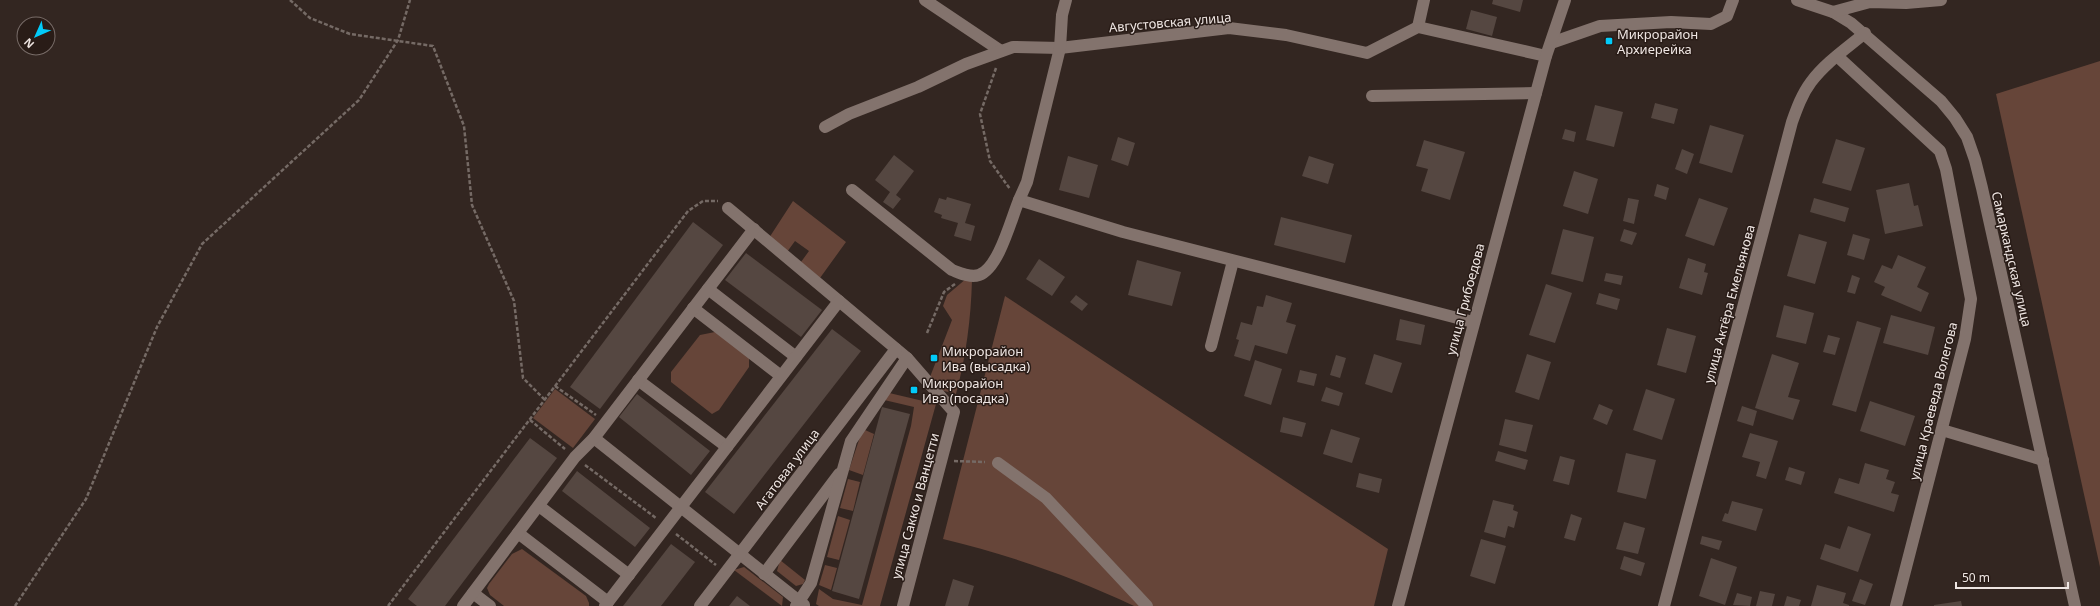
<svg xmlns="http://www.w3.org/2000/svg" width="2100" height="606" font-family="'Noto Sans',sans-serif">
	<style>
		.green { fill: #664539 }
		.building { fill: #554741 }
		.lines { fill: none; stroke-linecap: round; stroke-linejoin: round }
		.path { stroke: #756a65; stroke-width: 2.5; stroke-dasharray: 4 2; stroke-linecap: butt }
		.minor { stroke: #83736d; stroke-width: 12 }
		.poi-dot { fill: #02cbf9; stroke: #291c17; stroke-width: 1.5 }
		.labels { text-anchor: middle; stroke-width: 3; stroke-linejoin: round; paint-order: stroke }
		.street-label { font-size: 13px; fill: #eee5e2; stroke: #291c17 }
		.poi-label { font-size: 13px; fill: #eee5e2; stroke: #291c17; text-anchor: start }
	</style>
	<rect width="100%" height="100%" fill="#332621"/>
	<g class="green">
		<polygon points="2100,61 2100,567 1996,94"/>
		<polygon points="793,201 846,242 820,278 801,262 809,251 795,241 787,252 769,238"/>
		<path d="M967,278L972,280C971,318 966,357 956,394L940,390L930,377L952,320L943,306L947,295Z"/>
		<path d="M1005,296L1388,549L1374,606H1134C1073,577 1009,555 943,539Z"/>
		<polygon points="715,332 749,356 749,367 719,410 712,414 671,382 671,372 700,335"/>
		<polygon points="555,389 595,419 573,448 533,418"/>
		<polygon points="885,392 936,404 880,606 819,606 816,604 819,589 833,599 862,605 911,426 914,407 880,399"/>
		<polygon points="865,430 874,434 863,475 849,470 860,437"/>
		<polygon points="848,479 860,482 853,511 840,508"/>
		<polygon points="838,516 850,520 839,560 827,557"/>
		<polygon points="522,549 586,596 589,603 589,606 504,606 490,595 487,588 489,584 512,554"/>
		<polygon points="780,560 805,580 803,584 796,586 777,571"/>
		<polygon points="825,565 837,568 831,590 819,585"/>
		<polygon points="744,567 783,597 782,606 734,570"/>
	</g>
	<g class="building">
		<polygon points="1493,0 1523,0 1520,12 1492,4"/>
		<polygon points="1471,10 1497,17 1492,36 1466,29"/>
		<polygon points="1655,103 1678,109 1674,124 1651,118"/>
		<polygon points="1595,105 1623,112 1614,147 1586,140"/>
		<polygon points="1710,125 1744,135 1732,173 1699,163"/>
		<polygon points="1565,129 1576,132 1574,142 1562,139"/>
		<polygon points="1118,137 1135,143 1128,166 1111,160"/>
		<polygon points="1836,139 1865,148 1851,191 1822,183"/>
		<polygon points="1424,140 1465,152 1450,200 1421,191 1428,169 1416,166"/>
		<polygon points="1682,149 1694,154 1687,174 1675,169"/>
		<polygon points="894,155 914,171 896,195 901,199 893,209 883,202 890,192 875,180"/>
		<polygon points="1068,156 1098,165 1089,198 1059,190"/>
		<polygon points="1309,156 1334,164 1328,184 1302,176"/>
		<polygon points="1574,171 1598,179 1588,214 1563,206"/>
		<polygon points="1909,183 1914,206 1918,205 1923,226 1885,234 1876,190"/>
		<polygon points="1657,184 1669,188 1666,200 1654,196"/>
		<polygon points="947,197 971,204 965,223 975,226 971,241 954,236 958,223 941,218 942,215 934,212 939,198 946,200"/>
		<polygon points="1628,198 1639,200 1634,224 1623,221"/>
		<polygon points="1699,198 1728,208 1714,246 1685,236"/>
		<polygon points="1814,198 1849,208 1845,222 1810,212"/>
		<polygon points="1281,217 1352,235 1345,263 1274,245"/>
		<polygon points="693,222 723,245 600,409 570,387"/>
		<polygon points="1563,229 1594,237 1583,282 1551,274"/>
		<polygon points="1624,229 1637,233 1632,245 1620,241"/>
		<polygon points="1799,234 1827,242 1815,284 1787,276"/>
		<polygon points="1853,234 1870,239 1864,260 1847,255"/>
		<polygon points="746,253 822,310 801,337 725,280"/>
		<polygon points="1898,255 1926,267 1917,287 1929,293 1921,312 1881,295 1885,287 1874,282 1882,265 1892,269"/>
		<polygon points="1688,258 1706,264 1704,272 1708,273 1702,295 1679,288"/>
		<polygon points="1039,259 1065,277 1052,296 1026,279"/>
		<polygon points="1137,260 1181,272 1172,306 1128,295"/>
		<polygon points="1606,273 1623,276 1621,285 1604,281"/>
		<polygon points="1852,275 1860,278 1855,294 1847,292"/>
		<polygon points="1546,284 1572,293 1555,343 1529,335"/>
		<polygon points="1599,293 1620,299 1617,310 1596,304"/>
		<polygon points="1076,295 1088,304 1082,311 1070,302"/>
		<polygon points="1266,295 1292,303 1286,322 1296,325 1287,354 1255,345 1250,361 1234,356 1239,340 1236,339 1241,322 1252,325 1257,306 1263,307"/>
		<polygon points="1784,305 1814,313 1806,344 1776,337"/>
		<polygon points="1891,315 1935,327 1928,355 1883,343"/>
		<polygon points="1400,319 1425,325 1421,345 1396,340"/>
		<polygon points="1857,321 1881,328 1856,412 1832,405"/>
		<polygon points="1667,328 1696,336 1686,373 1657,365"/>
		<polygon points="832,329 861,351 734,514 705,492"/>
		<polygon points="1828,335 1840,338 1835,355 1823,352"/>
		<polygon points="1374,354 1402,363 1392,393 1365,384"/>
		<polygon points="1527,354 1551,362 1539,400 1515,392"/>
		<polygon points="1772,354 1799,363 1788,397 1800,400 1793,420 1755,408"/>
		<polygon points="1336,355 1346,358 1340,378 1330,375"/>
		<polygon points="1255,360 1282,369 1271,405 1244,396"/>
		<polygon points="1300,370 1317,374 1314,386 1297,382"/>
		<polygon points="1326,387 1343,393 1339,406 1321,401"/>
		<polygon points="1646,389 1675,399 1662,440 1633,430"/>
		<polygon points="637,394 710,451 691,475 619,417"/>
		<polygon points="1870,401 1915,416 1905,446 1860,431"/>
		<polygon points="1599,404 1613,410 1607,425 1593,419"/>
		<polygon points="1742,406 1757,411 1753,426 1737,421"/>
		<polygon points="882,407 910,414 859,599 832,591"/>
		<polygon points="1283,417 1306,423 1302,437 1280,432"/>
		<polygon points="1505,419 1533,425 1526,452 1499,445"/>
		<polygon points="1331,429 1360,438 1352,463 1323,454"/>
		<polygon points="1750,433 1778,441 1766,479 1756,476 1760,462 1742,457"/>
		<polygon points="530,438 557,458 445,606 417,606 408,599"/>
		<polygon points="1498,451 1528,460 1525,470 1495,461"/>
		<polygon points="1626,453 1656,460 1646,499 1617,492"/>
		<polygon points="1560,456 1575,460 1569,485 1553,481"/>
		<polygon points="1865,463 1889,470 1886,479 1895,482 1891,493 1899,495 1894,512 1834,493 1839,478 1859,484"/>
		<polygon points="1789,467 1805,472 1801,485 1785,480"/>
		<polygon points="577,471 650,528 635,547 562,491"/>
		<polygon points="1359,473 1382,479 1379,493 1356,487"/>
		<polygon points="1493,500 1514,505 1513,510 1518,512 1514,528 1508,526 1505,538 1484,532"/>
		<polygon points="1732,501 1763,509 1756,531 1722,521 1725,513 1728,514"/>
		<polygon points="1571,514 1582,518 1575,541 1564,538"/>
		<polygon points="1624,522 1645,528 1638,554 1616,549"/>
		<polygon points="1848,526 1871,534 1858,572 1820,559 1825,544 1840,549"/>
		<polygon points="1702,536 1722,541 1719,550 1700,544"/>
		<polygon points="1481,539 1506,546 1495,584 1470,576"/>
		<polygon points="671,544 695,562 661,606 623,606"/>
		<polygon points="1624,556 1645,563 1641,576 1620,569"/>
		<polygon points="1711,558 1737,567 1725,605 1699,596"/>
		<polygon points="953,579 974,586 968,606 945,606"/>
		<polygon points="1860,579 1873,584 1865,605 1852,601"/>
		<polygon points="1817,585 1846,593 1843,603 1849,605 1849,606 1811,606"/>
		<polygon points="1760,591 1775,594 1772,606 1756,606"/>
		<polygon points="1737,593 1752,597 1750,606 1733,605"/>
		<polygon points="737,596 750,606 729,606"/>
		<polygon points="1787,596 1801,600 1799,606 1784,606"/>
		<polygon points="1961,601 1962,606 1934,606 1934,605"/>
	</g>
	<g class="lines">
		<g class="path">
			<polyline points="290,0 310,18 350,34 433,46 464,126 472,205 514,301 523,378 545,400"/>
			<polyline points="996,68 980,114 990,161 1010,189"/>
			<polyline points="927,333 944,292 955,284"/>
			<polyline points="555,386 596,415"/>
			<polyline points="530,420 565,449"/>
			<polyline points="954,461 985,462"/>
			<polyline points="585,465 656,518"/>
			<polyline points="676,534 716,565"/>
			<polyline points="15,606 86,499 157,327 202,244 359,100 398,40 410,0"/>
			<polyline points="388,606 688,211 703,201 718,201"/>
		</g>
		<g class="minor">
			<polyline points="925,0 1001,51"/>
			<polyline points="1797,0 1833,12 1851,23 1941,101 1955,118 1967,137 1975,160 1982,188 2075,606"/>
			<polyline points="1833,12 1870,2 1906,3 1941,0"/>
			<polyline points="1418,27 1424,0"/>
			<polyline points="1551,43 1600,26 1671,22 1711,24 1727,16 1733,0"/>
			<polyline points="1837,56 1940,151 1946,169 1971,299 1965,339 1896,606"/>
			<polyline points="1372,96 1536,93"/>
			<polyline points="825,127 849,114 918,87 966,64 1013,47 1060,48 1229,28 1286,35 1367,53 1418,27 1546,56"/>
			<path d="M852,190L952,270C960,273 970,278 979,275C999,268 1011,219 1019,200L1123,232L1473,322"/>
			<polyline points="1019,200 1027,182 1060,48 1062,15 1066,0"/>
			<polyline points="728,208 907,358 954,412 903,606"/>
			<polyline points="708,289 754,229"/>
			<polyline points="693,308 781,376"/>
			<polyline points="1211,346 1233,261"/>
			<polyline points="638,380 727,447"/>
			<polyline points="1942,430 2043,460"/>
			<polyline points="594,438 804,605"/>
			<polyline points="998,463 1046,498 1147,606"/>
			<polyline points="539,506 629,575"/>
			<polyline points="518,533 608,602"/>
			<polyline points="764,574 839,474"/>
			<polyline points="473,593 490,606"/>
			<polyline points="463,606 575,457 594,438 708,289 796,357"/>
			<polyline points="605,606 839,301"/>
			<polyline points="700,606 896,349"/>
			<polyline points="796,606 811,583 851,441 907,358"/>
			<polyline points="1398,606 1546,56 1565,0"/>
			<path d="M1664,606L1792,122C1797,108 1802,94 1811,82C1825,63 1847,48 1865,33"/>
		</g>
	</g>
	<g class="poi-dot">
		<rect x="1605" y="37" width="8" height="8" rx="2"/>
		<rect x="930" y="354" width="8" height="8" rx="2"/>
		<rect x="910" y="386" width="8" height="8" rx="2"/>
	</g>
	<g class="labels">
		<g class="street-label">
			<text transform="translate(1170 22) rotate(-5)" y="5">Августовская улица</text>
			<text transform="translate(2012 259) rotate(77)" y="5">Самаркандская улица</text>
			<text transform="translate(1465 299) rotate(-75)" y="5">улица Грибоедова</text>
			<text transform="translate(1729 304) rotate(-75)" y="5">улица Актёра Емельянова</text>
			<text transform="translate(1933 401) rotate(-76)" y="5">улица Краеведа Волегова</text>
			<text transform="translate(787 469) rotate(-53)" y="5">Агатовая улица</text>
			<text transform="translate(915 506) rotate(-75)" y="5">улица Сакко и Ванцетти</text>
		</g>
		<g class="poi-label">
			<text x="1617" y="39">Микрорайон<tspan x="1617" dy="15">Архиерейка</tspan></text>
			<text x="942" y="356">Микрорайон<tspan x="942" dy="15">Ива (высадка)</tspan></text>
			<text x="922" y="388">Микрорайон<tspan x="922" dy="15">Ива (посадка)</tspan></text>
		</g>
	</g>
	<g transform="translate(36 36) rotate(225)"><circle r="19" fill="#291c17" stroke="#786c68"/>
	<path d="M0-3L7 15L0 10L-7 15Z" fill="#02cbf9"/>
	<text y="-6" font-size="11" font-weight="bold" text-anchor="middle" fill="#eee5e2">N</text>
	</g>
	<path d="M1956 582v6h112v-6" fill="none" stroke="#eee5e2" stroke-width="2"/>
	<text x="1962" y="582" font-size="12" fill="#eee5e2" stroke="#291c17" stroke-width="3" paint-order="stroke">50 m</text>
</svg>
